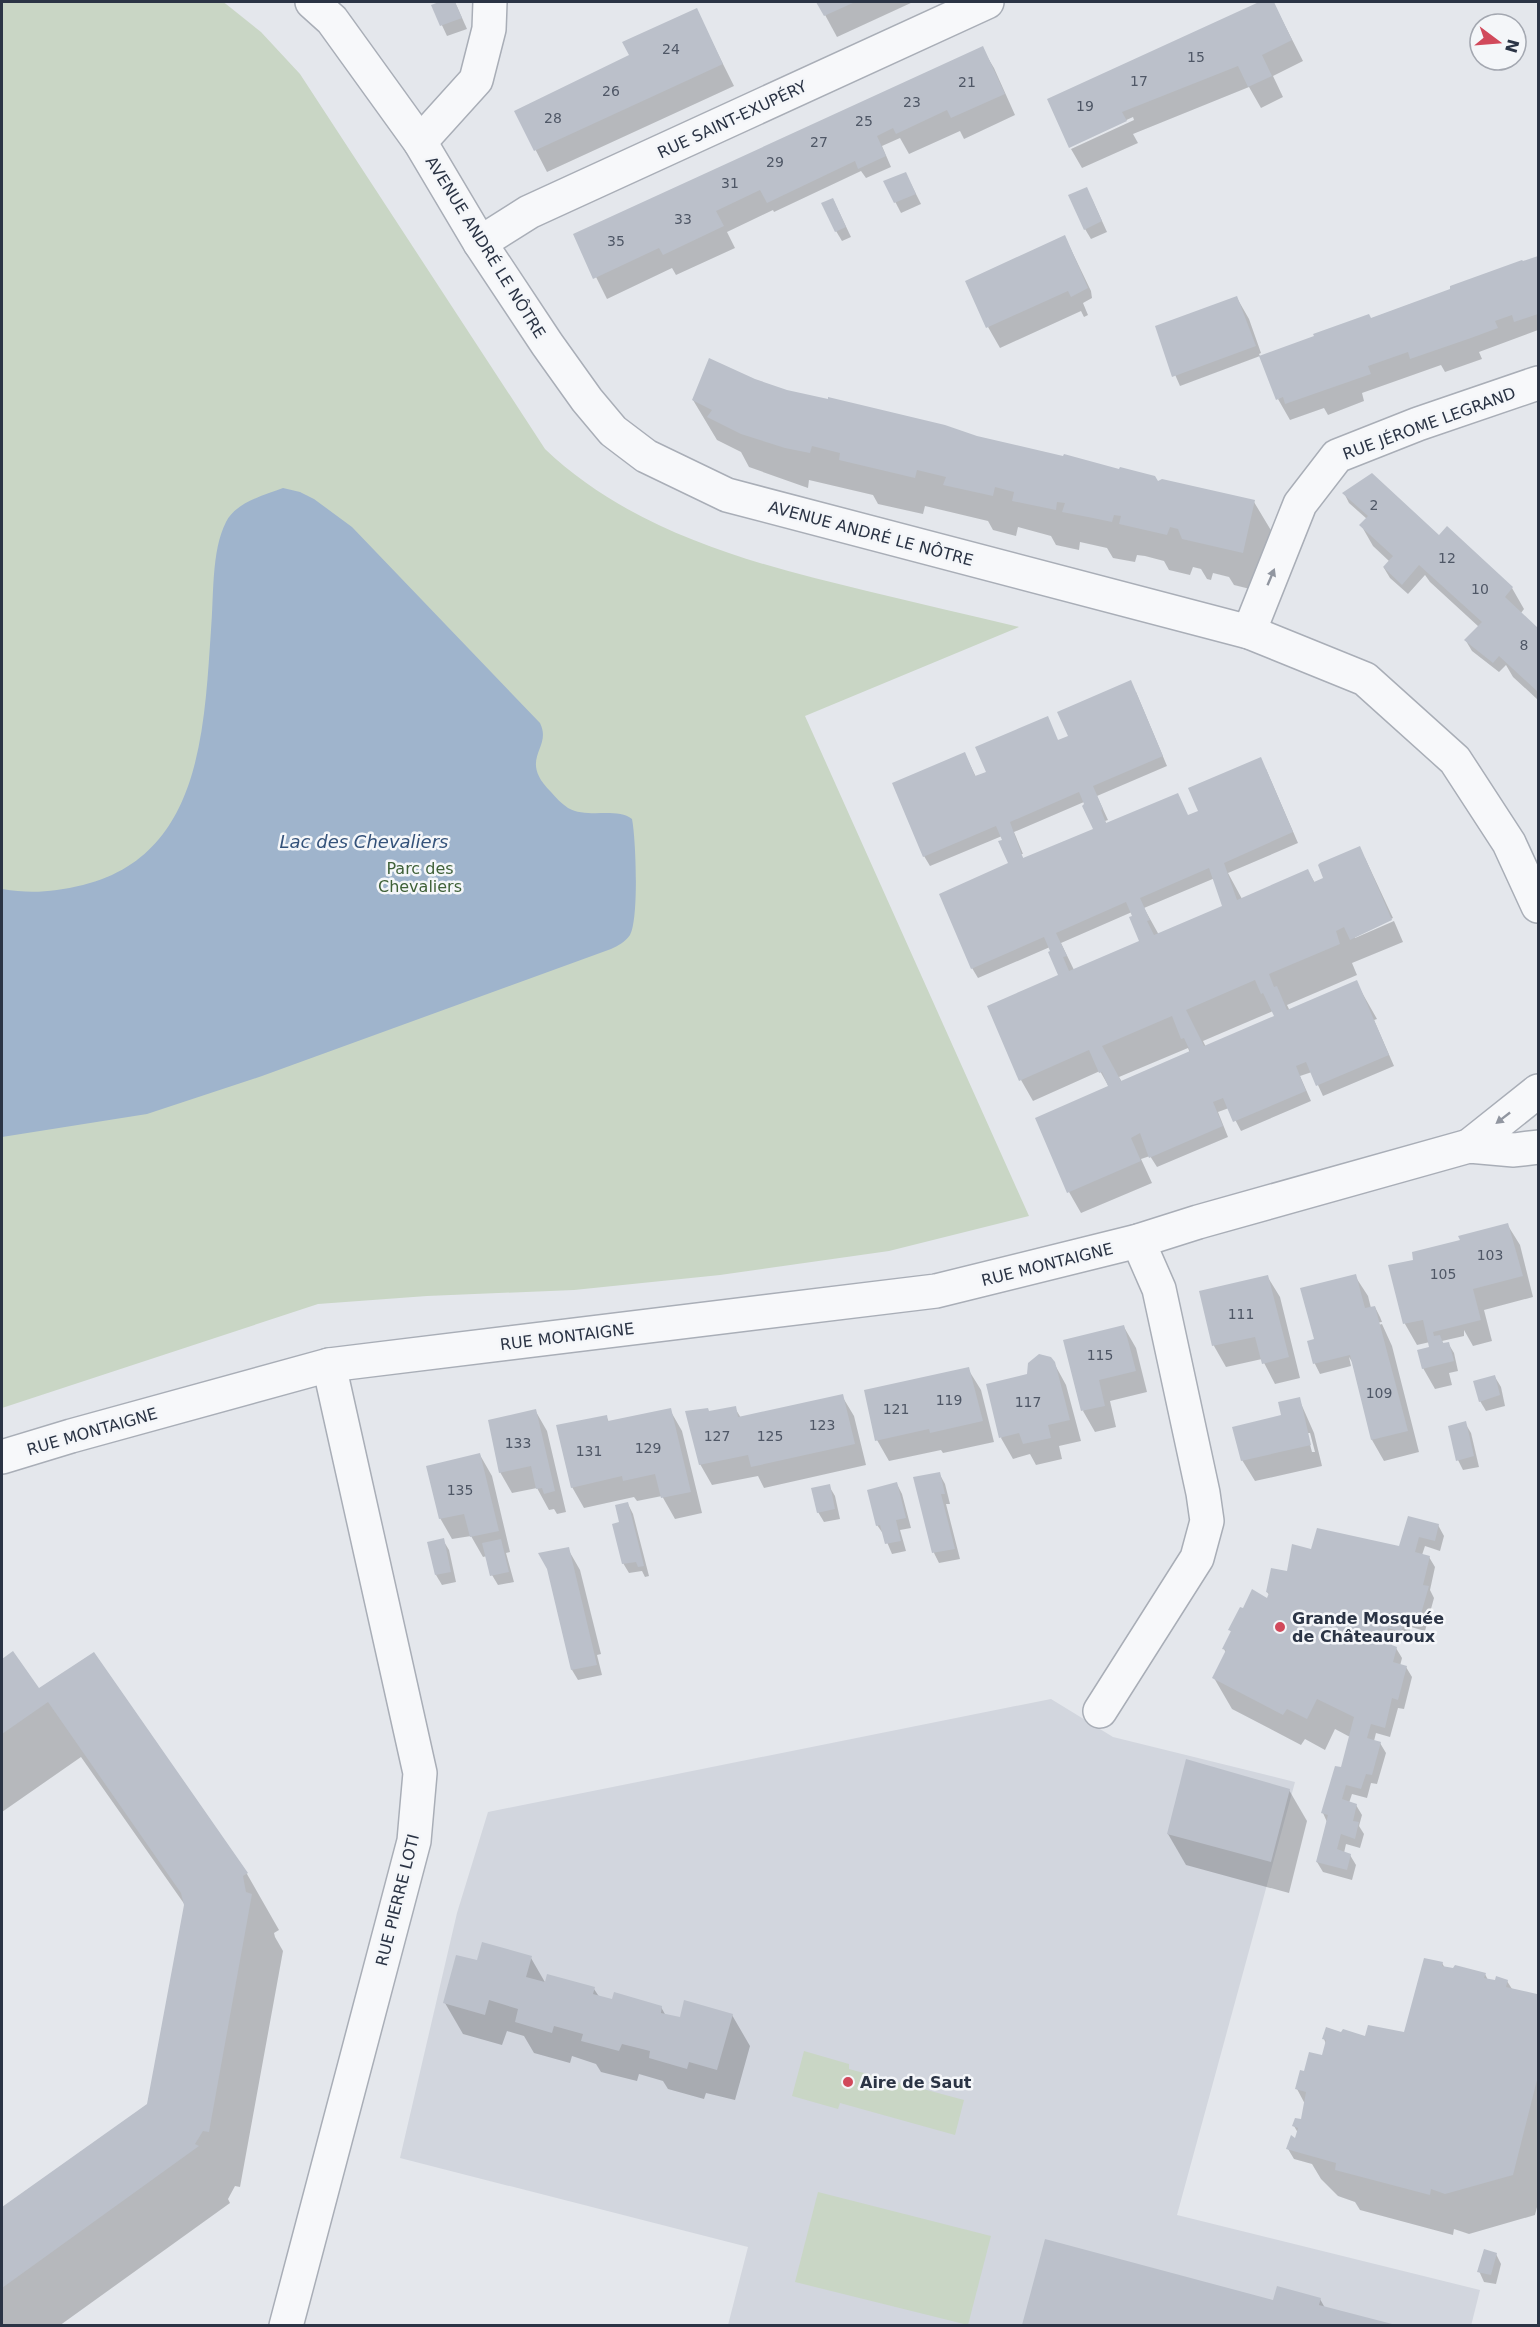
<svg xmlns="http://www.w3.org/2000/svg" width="1540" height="2327" font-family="'DejaVu Sans',sans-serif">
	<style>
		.built { fill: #d2d6de }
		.green { fill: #c9d6c5 }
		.water { fill: #9fb4cc }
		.shadow { fill: #0003; fill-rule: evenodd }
		.building { fill: #bbc0ca; fill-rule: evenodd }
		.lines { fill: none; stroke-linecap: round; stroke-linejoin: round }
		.minor-casing { stroke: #a9aeb7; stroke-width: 36 }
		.minor { stroke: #f7f8fa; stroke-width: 33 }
		.oneway { fill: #9196a0 }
		.poi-dot { fill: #d1495b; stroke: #f4f6f9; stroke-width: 2 }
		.labels { text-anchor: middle; stroke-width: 5; stroke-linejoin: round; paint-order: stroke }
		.number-label { font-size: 14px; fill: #4f5766 }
		.street-label { font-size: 16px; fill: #2b3445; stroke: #f4f6f9 }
		.park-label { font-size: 16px; fill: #3f6138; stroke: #f4f6f9 }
		.poi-label { font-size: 16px; font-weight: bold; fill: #2b3445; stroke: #f4f6f9; text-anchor: start }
		.water-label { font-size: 18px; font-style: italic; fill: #34527a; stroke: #f4f6f9 }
	</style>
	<rect width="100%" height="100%" fill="#e4e7ec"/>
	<polygon class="built" points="1051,1699 1113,1737 1295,1782 1177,2215 1480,2290 1471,2326 728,2325 748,2247 400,2158 457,1913 488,1812"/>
	<g class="green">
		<path d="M2,2H223L226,4L261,32L300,74L545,449C632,532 753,564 867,591C918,603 968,615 1019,627L805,716L1029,1216L889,1251L720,1275L574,1290L427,1296L318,1304L2,1408Z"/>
		<polygon points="804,2051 849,2064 849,2069 964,2100 955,2135 840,2103 838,2109 792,2096"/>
		<polygon points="818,2192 991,2236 968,2325 795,2282"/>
	</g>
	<path class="water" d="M283,488L300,492L314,499L352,527L540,723C553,749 517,758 551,792C556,798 561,803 568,808C587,819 617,807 632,819C636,839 639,919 630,935C625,942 618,946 611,949L262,1076L147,1114L2,1137V889C31,894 53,892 83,885C201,856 204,731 211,630C214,598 211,551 226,522C235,503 264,495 283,488Z"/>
	<g class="shadow">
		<polygon points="443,2 455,2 467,29 447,36 433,6"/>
		<polygon points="818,2 913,2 837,37"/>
		<polygon points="1263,2 1273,2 1303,61 1273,76 1283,97 1261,108 1249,87 1133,134 1138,143 1082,168 1071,149 1134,120 1133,117 1070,146 1049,100"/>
		<polygon points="696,10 734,86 547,172 516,112 631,56"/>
		<polygon points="982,48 994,68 1015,115 964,139 960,131 909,154 900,138 882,146 891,167 866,178 861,171 774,212 773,210 727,232 735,248 676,275 672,268 607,299 575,235"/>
		<polygon points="885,182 911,184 921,204 901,213"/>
		<polygon points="833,199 851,237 842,241 836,231"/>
		<polygon points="1092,199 1107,232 1091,239 1085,229"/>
		<polygon points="1065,237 1091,291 1092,298 1083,303 1088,315 1084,317 1081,311 1000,348 988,327"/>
		<polygon points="1538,258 1538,330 1479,352 1482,359 1445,372 1441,365 1362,393 1364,401 1328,415 1324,408 1290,420 1278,399 1370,319"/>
		<polygon points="1237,298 1249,319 1261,353 1259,354 1260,356 1180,386 1169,361"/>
		<polygon points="754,381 787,391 1157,483 1254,502 1278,542 1266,593 1234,585 1229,577 1213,573 1211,580 1207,579 1201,569 1193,567 1190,575 1169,570 1164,561 1145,556 1137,555 1135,562 1113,558 1107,548 1080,542 1079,550 1056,545 1051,536 1018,527 1016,536 993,530 988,521 925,506 923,514 878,504 873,495 809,480 808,488 749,467 741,452 717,440 693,400"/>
		<polygon points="1372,475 1439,537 1447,528 1512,588 1524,609 1521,613 1538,630 1538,700 1513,677 1506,665 1499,672 1472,651 1466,641 1479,627 1430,582 1425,575 1408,594 1390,578 1384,568 1390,562 1373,546 1361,525 1367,519 1349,503 1344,493"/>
		<path d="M1136,692L1167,766L1097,796L1108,820L1105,821L1107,825L1188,816L1200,812L1266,769L1298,843L1228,873L1242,899L1308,871L1315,883L1365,858L1393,918L1355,935V938L1394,921L1403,942L1352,963L1357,975L1287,1005L1290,1011L1356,982L1377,1019L1374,1020L1394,1066L1323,1096L1312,1072L1300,1076L1311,1101L1241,1131L1229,1108L1218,1112L1228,1137L1157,1167L1150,1156L1141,1159L1152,1183L1081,1213L1069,1192L1109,1087L1100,1071L1033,1101L1021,1080L989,1007L1060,976L1050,947L978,978L972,968L1010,864L1002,836L930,866L924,856L965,754L976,777L1070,737ZM1084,802L1095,830L1024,860L1021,854H1023L1014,832ZM1215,878L1224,907L1159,935L1144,908ZM1132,912L1141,942L1074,970L1061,943ZM1273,1011L1276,1017L1206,1047L1203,1041ZM1188,1048L1190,1053L1122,1082L1119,1077Z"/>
		<polygon points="1507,1224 1520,1245 1533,1297 1484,1310 1492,1341 1473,1346 1464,1330 1464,1336 1442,1341 1444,1344 1448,1343 1454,1353 1458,1371 1449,1373 1452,1385 1435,1389 1423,1368 1431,1348 1430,1342 1417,1345 1405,1324 1415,1261"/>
		<polygon points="1267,1276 1280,1297 1300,1378 1275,1384 1262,1359 1226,1367 1214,1346 1201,1292"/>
		<polygon points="1355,1276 1368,1296 1371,1308 1375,1307 1380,1317 1382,1322 1375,1323 1375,1326 1382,1324 1392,1346 1419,1452 1384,1461 1372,1440 1354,1365 1349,1357 1351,1366 1320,1374 1315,1364 1308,1342 1315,1340"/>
		<polygon points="1124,1327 1136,1348 1147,1392 1110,1401 1116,1427 1095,1432 1083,1411"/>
		<polygon points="1054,1363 1066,1385 1081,1441 1059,1446 1062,1459 1036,1465 1030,1454 1013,1459 1001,1438 1028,1375"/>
		<polygon points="968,1369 981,1390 994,1442 943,1453 941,1450 889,1461 877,1440"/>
		<polygon points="1495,1377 1501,1387 1505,1406 1486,1411 1480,1401"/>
		<polygon points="842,1396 854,1416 866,1465 764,1488 758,1476 712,1485 700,1464 709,1413 735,1408 741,1418"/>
		<path d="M1299,1399L1314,1433L1322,1466L1255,1481L1242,1460ZM1307,1433H1310L1315,1452H1312Z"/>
		<polygon points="535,1410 547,1431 566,1512 557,1514 554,1509 549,1510 537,1488 512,1493 500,1472"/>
		<polygon points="670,1410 682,1431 702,1513 675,1519 662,1496 637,1501 634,1497 584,1508 572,1487 606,1416 609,1422"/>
		<polygon points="1465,1423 1471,1433 1479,1467 1463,1470 1458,1460"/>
		<polygon points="480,1455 492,1476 510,1552 506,1553 514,1582 498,1585 492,1575 487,1556 483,1557 471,1536 452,1539 440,1518"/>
		<polygon points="939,1473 945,1484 950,1504 946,1504 960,1559 939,1563 934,1553"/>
		<polygon points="897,1484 902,1494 911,1528 900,1530 906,1551 892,1554 884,1535 877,1525"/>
		<polygon points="829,1486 835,1496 840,1519 824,1522 818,1512"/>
		<polygon points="628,1504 633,1514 649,1576 645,1577 642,1571 629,1573 623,1563 621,1523"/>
		<polygon points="1409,1518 1438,1525 1444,1536 1440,1551 1425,1546 1422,1555 1429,1557 1435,1567 1430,1590 1434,1598 1425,1631 1411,1627 1406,1641 1394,1638 1391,1646 1396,1648 1402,1658 1400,1666 1406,1667 1412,1677 1404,1709 1398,1708 1390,1737 1376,1733 1374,1741 1380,1743 1386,1753 1377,1784 1371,1783 1367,1798 1352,1794 1349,1803 1356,1805 1362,1815 1359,1826 1364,1834 1360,1848 1346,1844 1344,1853 1350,1855 1356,1865 1352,1880 1323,1872 1317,1862 1327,1822 1323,1813 1342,1769 1350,1737 1335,1729 1325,1750 1305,1739 1301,1745 1232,1709 1214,1678 1226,1653 1224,1649 1232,1633 1230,1630 1243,1610 1267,1600 1270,1596 1267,1592 1312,1550 1400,1551"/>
		<polygon points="443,1540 449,1550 456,1582 442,1585 436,1575"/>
		<polygon points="568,1549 580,1570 601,1654 597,1655 602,1675 578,1680 572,1670"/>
		<polygon points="13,1653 38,1690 94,1654 247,1874 279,1930 274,1933 275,1937 283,1951 240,2187 235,2186 228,2199 230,2203 59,2326 2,2326 2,2209 148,2105 185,1905 81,1757 2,1812 2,1661"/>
		<polygon points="1289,1790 1307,1821 1289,1893 1186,1865 1168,1834"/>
		<polygon points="531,1958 546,1984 594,1989 600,1998 661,2007 666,2016 681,2019 732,2015 750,2046 735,2100 706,2093 704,2099 668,2089 663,2081 639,2074 637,2081 601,2072 596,2064 572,2056 570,2063 534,2053 524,2036 507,2031 502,2045 463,2034 445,2003 478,1962"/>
		<polygon points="1442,1963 1445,1968 1485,1974 1488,1980 1507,1981 1512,1989 1538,1996 1538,1994 1538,2203 1535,2215 1469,2234 1454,2229 1453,2235 1360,2210 1355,2202 1338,2196 1321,2179 1312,2164 1294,2159 1288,2149 1296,2140 1298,2133 1294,2126 1302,2121 1305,2104 1297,2089 1305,2073 1323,2057 1326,2044 1324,2039 1405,2034"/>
		<polygon points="1046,2241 1274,2301 1320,2299 1325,2308 1393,2326 1023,2326"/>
		<polygon points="1496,2254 1501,2264 1496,2284 1484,2282 1479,2271"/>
	</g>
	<g class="building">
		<polygon points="439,2 455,2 462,18 440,26 431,5"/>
		<polygon points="816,2 855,2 824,16"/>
		<polygon points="1259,2 1274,2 1292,40 1262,55 1272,76 1248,87 1238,66 1122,112 1127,121 1069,148 1047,99"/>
		<polygon points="697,8 723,64 534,151 514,111 629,55 622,42"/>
		<polygon points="983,46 1005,94 951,118 947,110 896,134 893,128 877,136 886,156 858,169 855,161 767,203 760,190 716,211 724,226 663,255 659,248 593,279 573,234"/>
		<polygon points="906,172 916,194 894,203 883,181"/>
		<polygon points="1087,187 1102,221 1084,230 1068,195"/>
		<polygon points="833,198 846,227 835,232 821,203"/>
		<polygon points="1065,235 1088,288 1071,297 1068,291 986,328 965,281"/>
		<polygon points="1538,256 1538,314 1514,322 1512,315 1495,321 1498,328 1471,338 1410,359 1408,352 1368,366 1371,374 1285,404 1283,397 1276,400 1259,356 1314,336 1313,334 1369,314 1371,318 1450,289 1450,286 1522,260 1523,261"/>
		<polygon points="1237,296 1256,346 1172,377 1155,326"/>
		<polygon points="709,358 755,379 787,390 828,399 828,397 945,425 977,436 1063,456 1064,454 1119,469 1120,467 1155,476 1158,481 1162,479 1255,500 1243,553 1182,539 1178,529 1170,527 1167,535 1119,524 1121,516 1114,515 1112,522 1088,517 1062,512 1065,503 1057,502 1056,510 1012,501 1014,492 995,487 993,496 943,485 946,477 917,470 915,478 839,460 840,453 812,446 810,453 785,448 741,434 707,417 712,410 692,400"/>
		<polygon points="1372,473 1439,535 1447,526 1513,587 1505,597 1538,628 1538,692 1499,656 1493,663 1464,640 1482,622 1419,565 1402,585 1383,567 1393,556 1359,525 1368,516 1342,493"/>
		<path d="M1131,680L1163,756L1093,786L1103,809L1101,810L1106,823L1178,793L1188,815L1198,811L1188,788L1261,757L1293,832L1224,863L1237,900L1308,869L1314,882L1323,878L1318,865L1320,863L1360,846L1392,920L1350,940L1344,927L1336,931L1340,944L1269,974L1274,987L1277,986L1287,1010L1357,980L1389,1055L1316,1086L1306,1062L1296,1066L1306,1091L1233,1122L1223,1098L1213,1102L1223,1126L1149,1158L1140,1133L1131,1138L1141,1161L1067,1193L1035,1118L1108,1086L1102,1072L1099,1073L1089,1050L1019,1081L987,1006L1058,975L1048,952L1050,951L1044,937L971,969L939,894L1008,863L998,841L1002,840L996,826L923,857L892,783L965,752L975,776L986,772L975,747L1048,716L1058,740L1068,736L1057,712ZM1079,792L1084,804L1082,806L1093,829L1023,858L1010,822ZM1209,868L1222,906L1154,935L1147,921L1150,920L1140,898ZM1126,902L1132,916L1129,917L1139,941L1069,971L1063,957L1067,956L1056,933ZM1255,980L1261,994L1263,993L1274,1016L1204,1046L1186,1010ZM1172,1016L1181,1039L1184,1038L1190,1051L1121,1081L1102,1046Z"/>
		<polygon points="1508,1223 1523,1276 1473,1289 1481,1320 1433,1332 1434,1336 1440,1335 1443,1343 1449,1342 1454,1361 1422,1369 1417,1350 1429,1347 1423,1320 1403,1324 1388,1265 1413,1260 1412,1252 1460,1240 1458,1236"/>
		<polygon points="1356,1274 1365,1308 1375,1306 1408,1431 1371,1440 1350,1355 1313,1364 1307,1341 1314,1339 1300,1288"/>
		<polygon points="1268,1275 1289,1357 1262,1364 1255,1337 1212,1346 1199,1291"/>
		<polygon points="1124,1325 1136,1371 1099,1380 1105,1406 1081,1411 1063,1340"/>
		<polygon points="1039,1354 1051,1357 1055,1362 1070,1420 1048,1425 1051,1438 1023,1444 1019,1433 999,1438 986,1384 1027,1374 1028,1363"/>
		<polygon points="969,1367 983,1421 930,1433 929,1429 875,1441 864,1390"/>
		<polygon points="1495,1375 1500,1395 1479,1402 1473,1381"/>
		<polygon points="843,1394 855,1444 751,1467 748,1455 699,1465 685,1411 708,1408 709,1411 736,1406 738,1417"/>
		<polygon points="1300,1397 1311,1445 1241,1461 1232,1427 1281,1415 1278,1402"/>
		<polygon points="671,1408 691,1492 661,1498 655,1474 623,1481 622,1476 571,1488 556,1425 607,1415 608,1421"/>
		<polygon points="536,1409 555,1491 544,1494 542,1488 536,1489 531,1466 499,1473 488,1420"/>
		<polygon points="1466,1421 1474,1456 1456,1461 1448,1426"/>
		<polygon points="480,1453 499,1531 470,1537 464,1514 439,1519 426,1466"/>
		<polygon points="940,1472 945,1494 941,1494 955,1549 932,1553 913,1477"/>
		<polygon points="897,1482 906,1518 896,1520 901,1541 885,1544 880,1525 876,1526 867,1490"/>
		<polygon points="830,1484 835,1509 817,1513 811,1488"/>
		<polygon points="628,1502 644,1566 638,1567 636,1562 622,1564 612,1524 619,1522 615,1505"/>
		<polygon points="1408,1516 1439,1524 1435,1541 1419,1537 1415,1552 1430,1556 1423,1585 1429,1586 1419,1621 1405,1618 1401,1632 1388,1628 1384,1642 1397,1647 1393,1662 1407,1666 1398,1700 1392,1698 1385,1728 1371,1724 1367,1738 1381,1742 1372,1775 1366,1774 1361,1789 1346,1785 1342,1799 1357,1804 1353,1821 1359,1822 1355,1839 1341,1834 1337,1849 1351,1854 1347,1870 1316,1862 1328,1815 1321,1813 1335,1766 1341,1767 1354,1717 1317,1699 1307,1719 1287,1709 1283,1715 1212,1678 1226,1650 1222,1649 1231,1631 1228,1630 1240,1607 1243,1608 1252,1589 1267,1598 1269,1593 1266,1592 1271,1568 1287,1571 1292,1544 1311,1549 1317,1528 1399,1546"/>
		<polygon points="444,1538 451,1572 435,1575 427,1542"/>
		<polygon points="501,1539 509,1572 490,1576 482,1543"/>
		<polygon points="569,1547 597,1665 571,1670 547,1569 538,1553"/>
		<polygon points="13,1651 39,1688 94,1652 248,1873 243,1876 246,1892 252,1894 209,2132 203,2131 195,2144 199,2146 2,2288 2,2207 147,2104 184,1905 181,1893 48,1702 2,1734 2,1659"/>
		<polygon points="1186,1759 1290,1789 1271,1862 1167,1834"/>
		<polygon points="482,1942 532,1956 526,1977 545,1982 547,1974 595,1987 593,1994 612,1999 614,1992 662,2006 661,2013 680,2017 684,2000 733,2014 717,2070 689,2062 687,2069 649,2058 650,2051 622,2044 619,2051 581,2041 583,2034 554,2026 552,2033 515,2022 518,2009 489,2000 485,2015 443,2003 456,1955 477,1960"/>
		<polygon points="1424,1958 1443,1962 1442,1966 1453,1968 1455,1965 1486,1973 1484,1978 1495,1980 1496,1976 1508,1980 1506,1987 1537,1994 1538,1990 1538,2076 1513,2175 1445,2194 1431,2189 1430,2195 1335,2170 1336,2163 1286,2149 1291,2135 1295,2138 1298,2128 1292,2126 1295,2118 1301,2119 1306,2092 1295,2089 1300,2070 1304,2071 1309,2052 1322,2055 1326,2040 1322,2039 1326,2027 1341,2032 1343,2029 1365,2036 1368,2025 1404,2032"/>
		<polygon points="1045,2239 1273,2300 1277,2286 1321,2298 1319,2305 1396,2325 1022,2325"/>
		<polygon points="1484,2249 1497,2253 1491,2275 1477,2272"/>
	</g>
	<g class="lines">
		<defs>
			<g id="minor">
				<polyline points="312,2 332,20 420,142 480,243 547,344 587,400 613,431 646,456 727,495 1249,632 1365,679 1455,760 1509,843 1538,906"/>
				<polyline points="420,142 476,80 489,29 490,2"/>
				<polyline points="480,243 529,212 987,2"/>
				<polyline points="1249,632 1300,504 1337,456 1418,424 1538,383"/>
				<polyline points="1469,1146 1538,1091"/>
				<polyline points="2,1457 71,1436 329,1365 936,1291 1138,1241 1198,1222 1469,1146 1514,1150 1538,1147"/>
				<polyline points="1100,1711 1197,1558 1207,1521 1203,1493 1159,1289 1138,1241"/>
				<polyline points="286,2326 414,1841 420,1773 329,1365"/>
			</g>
		</defs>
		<use href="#minor" class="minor-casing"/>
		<use href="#minor" class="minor"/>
	</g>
	<defs><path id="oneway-solid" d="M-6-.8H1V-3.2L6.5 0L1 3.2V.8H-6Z" transform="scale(1.5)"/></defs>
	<g class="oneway">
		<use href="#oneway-solid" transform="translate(1271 577) rotate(-67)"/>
		<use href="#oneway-solid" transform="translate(1503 1118) rotate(142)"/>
	</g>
	<g class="poi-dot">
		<circle cx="1280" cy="1627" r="6"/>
		<circle cx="848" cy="2082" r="6"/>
	</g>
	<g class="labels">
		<g class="number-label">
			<text x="671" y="54">24</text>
			<text x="1196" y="62">15</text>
			<text x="1139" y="86">17</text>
			<text x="967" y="87">21</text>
			<text x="611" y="96">26</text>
			<text x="912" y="107">23</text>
			<text x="1085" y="111">19</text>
			<text x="553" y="123">28</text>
			<text x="864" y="126">25</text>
			<text x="819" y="147">27</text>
			<text x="775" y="167">29</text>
			<text x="730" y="188">31</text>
			<text x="683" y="224">33</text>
			<text x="616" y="246">35</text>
			<text x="1374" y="510">2</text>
			<text x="1447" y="563">12</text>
			<text x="1480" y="594">10</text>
			<text x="1524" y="650">8</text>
			<text x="1490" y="1260">103</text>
			<text x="1443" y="1279">105</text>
			<text x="1241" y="1319">111</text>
			<text x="1100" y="1360">115</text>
			<text x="1379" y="1398">109</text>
			<text x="949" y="1405">119</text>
			<text x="1028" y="1407">117</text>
			<text x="896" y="1414">121</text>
			<text x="822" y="1430">123</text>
			<text x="717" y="1441">127</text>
			<text x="770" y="1441">125</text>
			<text x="518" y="1448">133</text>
			<text x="648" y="1453">129</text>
			<text x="589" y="1456">131</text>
			<text x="460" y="1495">135</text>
		</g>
		<g class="street-label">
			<text transform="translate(732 119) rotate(-25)" y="6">RUE SAINT-EXUPÉRY</text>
			<text transform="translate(486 247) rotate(58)" y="6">AVENUE ANDRÉ LE NÔTRE</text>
			<text transform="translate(1429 423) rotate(-20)" y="6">RUE JÉROME LEGRAND</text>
			<text transform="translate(871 533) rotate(15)" y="6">AVENUE ANDRÉ LE NÔTRE</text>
			<text transform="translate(1047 1264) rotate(-14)" y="6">RUE MONTAIGNE</text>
			<text transform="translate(567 1336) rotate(-7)" y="6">RUE MONTAIGNE</text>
			<text transform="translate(92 1431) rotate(-16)" y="6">RUE MONTAIGNE</text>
			<text transform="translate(397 1900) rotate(-76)" y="6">RUE PIERRE LOTI</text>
		</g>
		<g class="park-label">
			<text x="420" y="874">Parc des<tspan x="420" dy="18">Chevaliers</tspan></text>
		</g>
		<g class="poi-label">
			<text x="1292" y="1624">Grande Mosquée<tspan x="1292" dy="18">de Châteauroux</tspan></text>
			<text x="860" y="2088">Aire de Saut</text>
		</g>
		<g class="water-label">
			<text x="364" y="848">Lac des Chevaliers</text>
		</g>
	</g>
	<rect width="1540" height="2327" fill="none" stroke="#2b3445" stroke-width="6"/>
	<g transform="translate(1498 42) rotate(106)"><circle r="28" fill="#f4f6f9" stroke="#a4a8b1" stroke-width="1.5"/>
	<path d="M0-4.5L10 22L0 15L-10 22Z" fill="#d1495b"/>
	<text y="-9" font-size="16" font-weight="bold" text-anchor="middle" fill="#2b3445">N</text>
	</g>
</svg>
